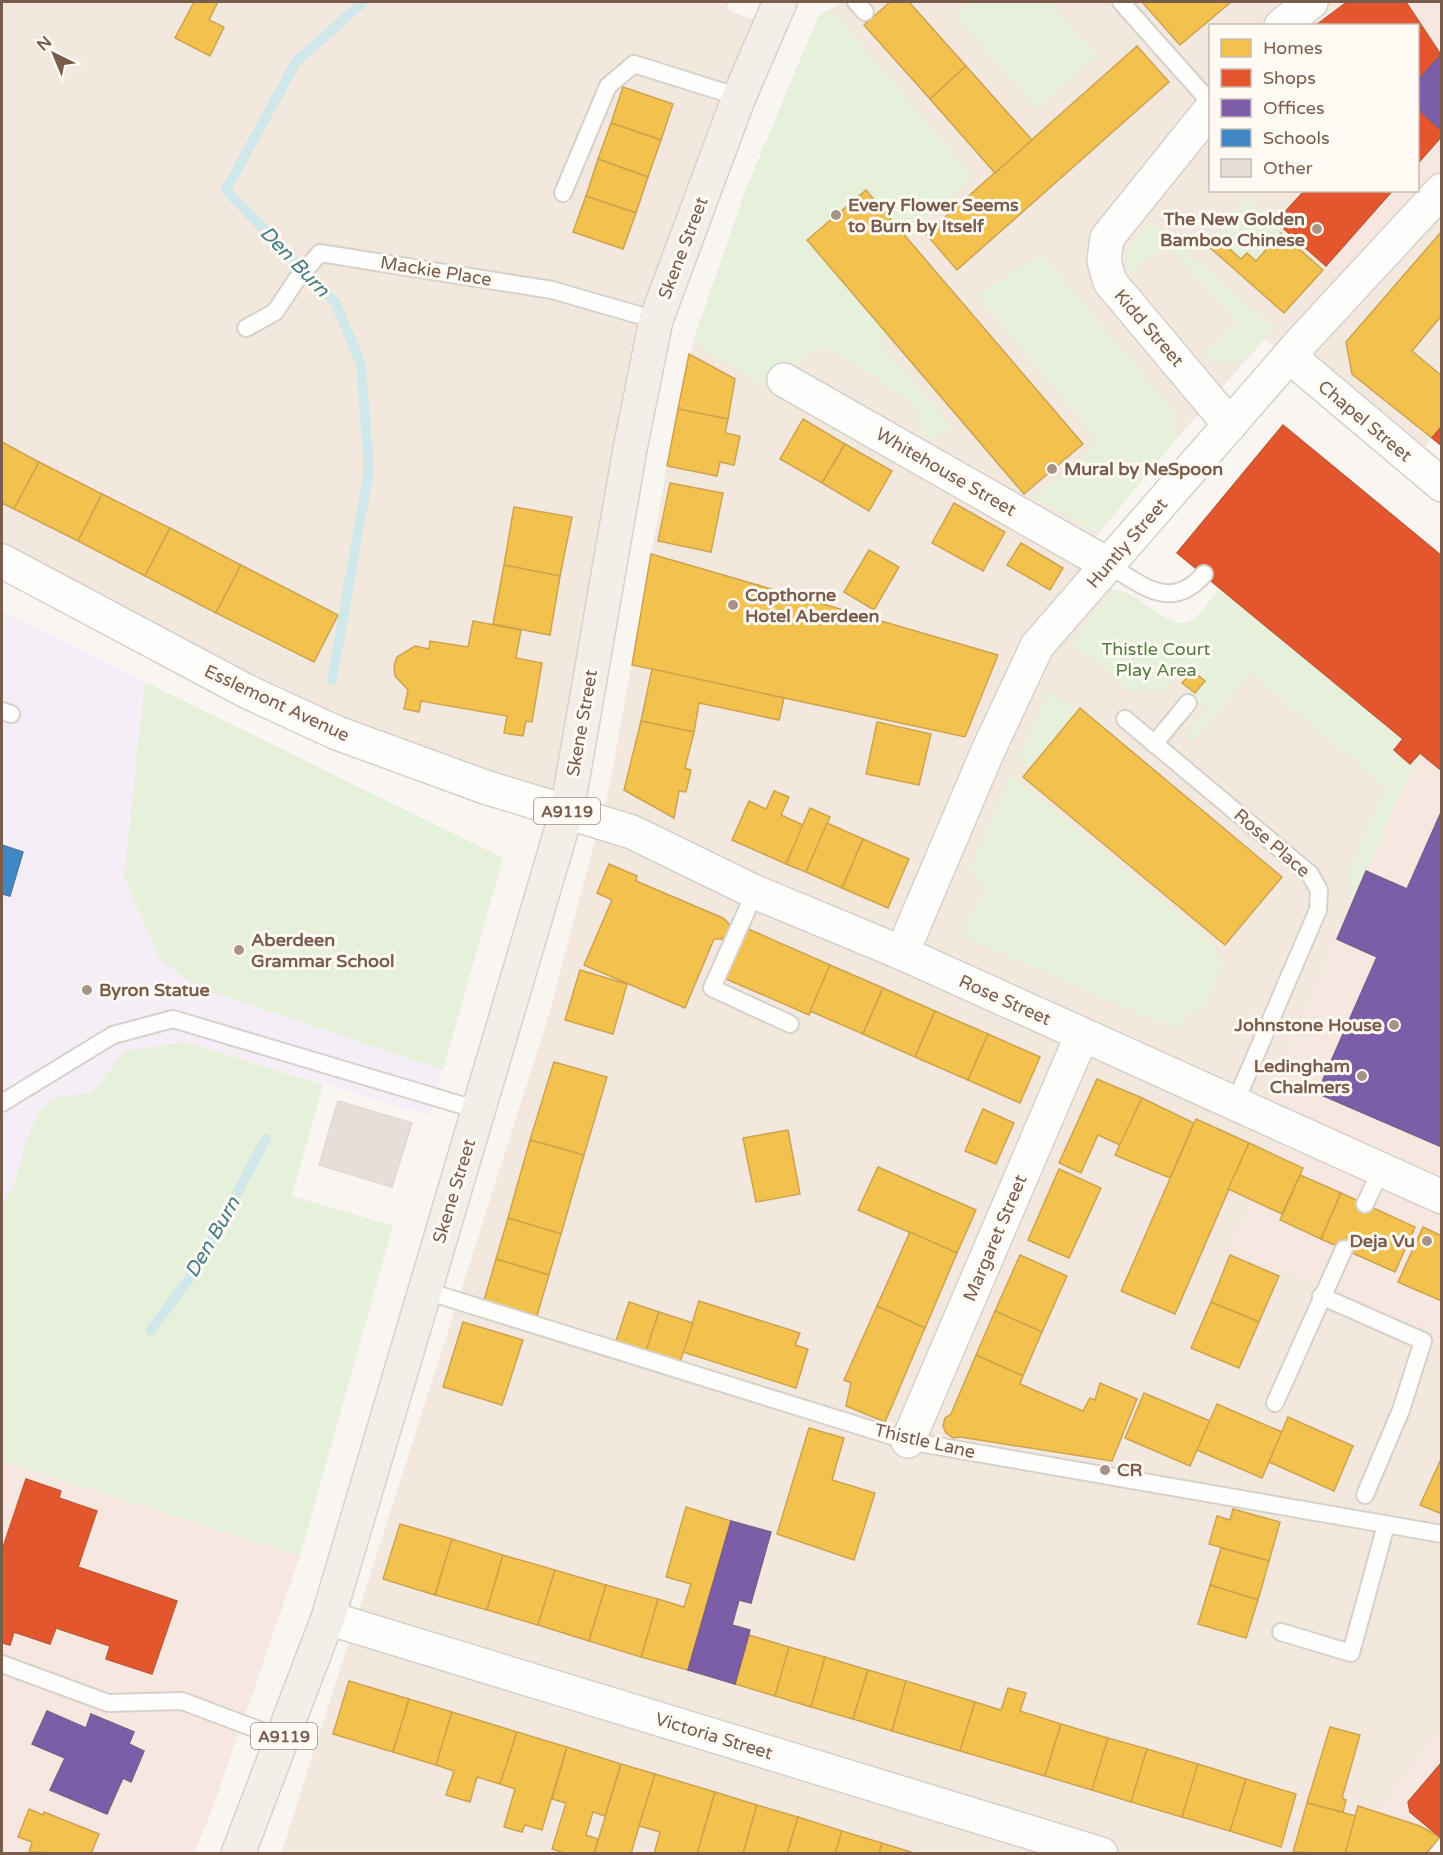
<svg xmlns="http://www.w3.org/2000/svg" width="1443" height="1855" font-family="'Varela Round',sans-serif">
	<style>
		.residential { fill: #f2e8de }
		.commercial { fill: #f6e8e1 }
		.education { fill: #f6eef6 }
		.green { fill: #e7f0db }
		.homes { fill: #f2c14e; stroke: #cea34e; stroke-width: 1.5 }
		.shops { fill: #e4572e; stroke: #c45837; stroke-width: 1.5 }
		.offices { fill: #7b5ea7; stroke: #7b5d8c; stroke-width: 1.5 }
		.schools { fill: #3f88c5; stroke: #517ba1; stroke-width: 1.5 }
		.lines { fill: none; stroke-linecap: round; stroke-linejoin: round }
		.stream { stroke: #d0e8ea; stroke-width: 10 }
		.building { fill: #e6ded7; stroke: #e2d8d2; stroke-width: 1.5 }
		.service-casing { stroke: #d7d1cb; stroke-width: 20 }
		.minor-casing { stroke: #d7d1cb; stroke-width: 36 }
		.tertiary-casing { stroke: #d7d1cb; stroke-width: 36 }
		.primary-casing { stroke: #dad1cc; stroke-width: 36 }
		.service { stroke: #fefefd; stroke-width: 16 }
		.minor { stroke: #fefefd; stroke-width: 33 }
		.tertiary { stroke: #fefefd; stroke-width: 33 }
		.primary { stroke: #f3eee8; stroke-width: 33 }
		.poi-dot { fill: #a69286; stroke: #fffaf3; stroke-width: 2 }
		.labels { text-anchor: middle; stroke-width: 6; stroke-linejoin: round; paint-order: stroke }
		.shield { fill: #fffaf3; stroke: #a28b7f; stroke-width: 1.5 }
		.shield-label { font-size: 16px; font-weight: bold; fill: #7a5c4d }
		.poi-label { font-size: 18px; font-weight: bold; fill: #7a5c4d; stroke: #fffaf3; text-anchor: start }
		.street-label { font-size: 18px; fill: #7a5c4d; stroke: #fffaf3 }
		.park-label { font-size: 18px; fill: #537a41; stroke: #fffaf3 }
		.water-label { font-size: 20px; font-style: italic; fill: #437c86; stroke: #fffaf3 }
	</style>
	<rect width="100%" height="100%" fill="#f9f5f0"/>
	<g class="residential">
		<polygon points="2,2 729,2 726,9 769,26 656,320 567,811 485,787 2,562"/>
		<polygon points="843,2 1347,2 1315,25 1210,26 1210,190 1305,191 1293,219 1284,229 1352,290 1442,200 1441,426 1414,460 1265,339 1172,444 1098,534 1078,562 1152,620 1177,635 1226,593 1422,755 1408,776 1260,1115 1283,1125 1233,1247 1441,1345 1441,1731 1377,1812 1420,1826 1440,1837 1426,1854 281,1854 548,1018 610,784 667,466 693,342 745,192 819,15"/>
	</g>
	<g class="commercial">
		<polygon points="1347,2 1441,2 1441,200 1352,290 1284,229 1293,219 1285,212 1305,191 1418,190 1418,26 1315,25"/>
		<polygon points="1422,755 1442,771 1441,1345 1233,1248 1282,1125 1260,1115 1408,776"/>
		<polygon points="2,1461 300,1556 212,1810 194,1853 2,1853"/>
		<polygon points="1441,1731 1441,1837 1420,1826 1377,1812"/>
	</g>
	<polygon class="education" points="2,611 503,858 430,1116 187,1042 2,1249"/>
	<g class="green">
		<polygon points="971,2 1049,2 1097,56 1036,109 955,15"/>
		<path d="M831,9L974,178L906,237L866,190L807,240L887,334L879,342L952,426L934,441C921,431 917,425 919,409L837,351C810,346 807,353 793,374L782,369L769,390L693,342L745,192L819,15Z"/>
		<polygon points="1248,197 1284,229 1256,261 1247,253 1241,259 1215,236"/>
		<path d="M1152,222L1275,328C1251,353 1238,376 1201,356L1237,322L1166,244L1129,277C1122,248 1132,241 1152,222Z"/>
		<polygon points="1042,254 1173,410 1176,432 1172,444 1098,534 1035,497 1099,442 977,295"/>
		<path d="M1220,587L1403,739L1394,751L1410,764L1420,753L1422,755L1408,776L1351,906L1348,872L1385,787L1251,674L1193,742L1186,735L1207,710L1192,697L1205,681L1187,667L1164,692H1153L1145,686L1136,695L1071,642L1113,590C1141,589 1172,640 1196,617C1205,609 1212,597 1220,587Z"/>
		<polygon points="145,682 503,858 443,1070 196,987 159,958 124,877"/>
		<polygon points="1048,690 1076,712 1029,769 1018,760"/>
		<polygon points="1011,774 1209,939 1224,963 1202,1011 1185,1014 1177,1030 970,940 965,928 985,889 970,868"/>
		<path d="M187,1042L323,1085L292,1196L393,1226L300,1556L2,1461V1203C27,1177 22,1107 60,1097C70,1094 82,1095 92,1093L125,1051Z"/>
	</g>
	<g class="homes">
		<polygon points="194,2 218,2 209,20 224,27 210,56 175,38"/>
		<polygon points="890,2 909,2 966,66 930,99 864,25"/>
		<polygon points="1142,2 1231,2 1180,45"/>
		<polygon points="1137,46 1169,82 957,270 926,234"/>
		<polygon points="966,66 1032,140 995,173 930,99"/>
		<polygon points="623,87 673,104 661,140 611,123"/>
		<polygon points="611,123 661,140 648,177 598,159"/>
		<polygon points="598,159 648,177 636,213 586,196"/>
		<polygon points="866,190 1083,444 1024,494 807,240"/>
		<polygon points="586,196 636,213 623,249 573,232"/>
		<polygon points="1442,231 1442,315 1412,351 1442,376 1442,426 1432,438 1352,374 1346,342"/>
		<polygon points="1281,233 1323,270 1284,313 1207,245 1215,236 1241,259 1247,253 1256,261"/>
		<polygon points="689,354 735,379 728,419 678,409"/>
		<polygon points="678,409 728,419 725,433 740,436 734,465 720,462 717,476 667,466"/>
		<polygon points="803,419 845,444 822,483 780,459"/>
		<polygon points="2,442 39,462 14,509 2,503"/>
		<polygon points="845,444 892,471 869,511 822,483"/>
		<polygon points="39,462 102,494 78,541 14,509"/>
		<polygon points="670,483 723,493 711,552 658,541"/>
		<polygon points="102,494 170,528 145,576 78,541"/>
		<polygon points="954,503 1005,532 983,571 932,543"/>
		<polygon points="514,507 572,517 560,576 504,565"/>
		<polygon points="170,528 241,565 216,613 145,576"/>
		<polygon points="1021,543 1063,568 1050,590 1007,565"/>
		<polygon points="869,550 899,567 874,610 844,592"/>
		<polygon points="651,554 998,655 965,737 632,665"/>
		<polygon points="241,565 338,615 314,662 216,613"/>
		<polygon points="504,565 560,576 550,635 493,624"/>
		<polygon points="473,621 521,630 516,658 542,663 532,722 526,721 523,736 504,733 507,716 421,701 419,712 404,709 408,690 395,676 394,666 397,657 415,646 429,649 430,641 468,647"/>
		<polygon points="652,669 784,698 779,720 699,703 694,732 641,721"/>
		<polygon points="1193,671 1205,681 1195,693 1182,683"/>
		<polygon points="1080,708 1282,877 1225,945 1023,777"/>
		<polygon points="641,721 694,732 685,768 691,770 686,792 679,791 674,818 624,790"/>
		<polygon points="877,722 931,734 919,785 866,774"/>
		<polygon points="774,791 789,797 781,815 803,825 786,864 732,840 749,801 766,809"/>
		<polygon points="810,808 830,817 806,872 786,864"/>
		<polygon points="827,823 863,839 842,888 806,872"/>
		<polygon points="863,839 909,859 888,908 842,888"/>
		<polygon points="609,864 637,876 636,881 723,918 729,924 729,932 722,939 714,939 685,1008 584,965 612,900 597,893"/>
		<polygon points="746,928 830,965 809,1015 724,978"/>
		<polygon points="830,965 883,988 863,1034 810,1011"/>
		<polygon points="580,970 627,984 613,1034 565,1020"/>
		<polygon points="883,988 935,1011 915,1057 863,1034"/>
		<polygon points="935,1011 988,1034 968,1080 915,1057"/>
		<polygon points="988,1034 1040,1057 1020,1103 968,1080"/>
		<polygon points="554,1062 607,1077 584,1155 530,1140"/>
		<polygon points="1097,1079 1142,1098 1120,1145 1098,1135 1081,1173 1059,1163"/>
		<polygon points="1142,1098 1194,1123 1170,1178 1115,1155"/>
		<polygon points="983,1109 1014,1123 996,1164 965,1151"/>
		<polygon points="1196,1119 1249,1143 1175,1314 1121,1291"/>
		<polygon points="788,1130 800,1194 756,1202 743,1138"/>
		<polygon points="530,1140 584,1155 561,1234 508,1218"/>
		<polygon points="1249,1143 1303,1168 1282,1214 1228,1189"/>
		<polygon points="878,1167 976,1210 957,1253 858,1210"/>
		<polygon points="1059,1169 1101,1188 1069,1258 1028,1240"/>
		<polygon points="1300,1175 1341,1193 1321,1239 1280,1220"/>
		<polygon points="1341,1193 1415,1227 1395,1272 1321,1239"/>
		<polygon points="508,1218 561,1234 549,1275 496,1259"/>
		<polygon points="1423,1227 1442,1236 1442,1301 1398,1282"/>
		<polygon points="910,1232 957,1253 925,1328 877,1306"/>
		<polygon points="1020,1255 1067,1276 1042,1332 995,1311"/>
		<polygon points="1230,1255 1279,1276 1259,1322 1211,1302"/>
		<polygon points="496,1259 549,1275 537,1316 484,1300"/>
		<polygon points="699,1301 800,1333 795,1345 808,1349 796,1388 683,1352"/>
		<polygon points="629,1302 659,1312 645,1354 615,1344"/>
		<polygon points="1211,1302 1259,1322 1239,1368 1191,1348"/>
		<polygon points="877,1306 925,1328 885,1422 846,1406 851,1383 844,1380"/>
		<polygon points="995,1311 1042,1332 1023,1376 976,1355"/>
		<polygon points="659,1312 693,1323 679,1365 645,1354"/>
		<polygon points="463,1322 523,1340 502,1405 443,1387"/>
		<polygon points="976,1355 1023,1376 1020,1384 1083,1411 1090,1398 1095,1400 1100,1383 1137,1399 1112,1461 960,1437 953,1438 946,1433 943,1426 945,1418 951,1414"/>
		<polygon points="1144,1393 1210,1421 1190,1466 1125,1438"/>
		<polygon points="1217,1404 1282,1432 1262,1478 1197,1450"/>
		<polygon points="1288,1417 1353,1446 1334,1491 1269,1462"/>
		<polygon points="809,1428 844,1438 832,1480 875,1493 854,1560 777,1534"/>
		<polygon points="1442,1457 1442,1514 1420,1505"/>
		<polygon points="686,1507 731,1521 688,1670 641,1657 658,1599 684,1607 691,1584 666,1577"/>
		<polygon points="1233,1509 1280,1522 1269,1561 1209,1544 1217,1516 1230,1520"/>
		<polygon points="400,1524 452,1539 435,1595 383,1579"/>
		<polygon points="452,1539 503,1555 487,1610 435,1595"/>
		<polygon points="1221,1548 1269,1561 1258,1600 1210,1585"/>
		<polygon points="503,1555 555,1570 538,1625 487,1610"/>
		<polygon points="555,1570 606,1585 589,1641 538,1625"/>
		<polygon points="606,1585 658,1599 641,1657 589,1641"/>
		<polygon points="1210,1585 1258,1600 1246,1638 1198,1624"/>
		<polygon points="749,1635 789,1647 775,1696 735,1684"/>
		<polygon points="789,1647 825,1657 811,1707 775,1696"/>
		<polygon points="825,1657 868,1670 853,1719 811,1707"/>
		<polygon points="868,1670 906,1681 892,1731 853,1719"/>
		<polygon points="349,1681 409,1699 393,1752 333,1734"/>
		<polygon points="906,1681 975,1702 960,1751 892,1731"/>
		<polygon points="1008,1688 1026,1693 1020,1711 1061,1724 1045,1776 960,1751 975,1702 1001,1710"/>
		<polygon points="409,1699 452,1712 436,1765 393,1752"/>
		<polygon points="452,1712 517,1732 500,1784 477,1777 470,1802 446,1795 454,1771 436,1765"/>
		<polygon points="1061,1724 1108,1738 1092,1790 1045,1776"/>
		<polygon points="1330,1727 1360,1735 1342,1798 1346,1800 1343,1812 1307,1803"/>
		<polygon points="517,1732 567,1747 542,1830 525,1825 522,1832 504,1827 515,1789 500,1784"/>
		<polygon points="1108,1738 1147,1749 1131,1802 1092,1790"/>
		<polygon points="567,1747 621,1764 605,1816 593,1812 586,1835 598,1839 594,1854 567,1854 552,1849 566,1803 552,1799"/>
		<polygon points="1147,1749 1198,1764 1182,1817 1131,1802"/>
		<polygon points="621,1764 655,1774 639,1826 631,1854 594,1854"/>
		<polygon points="1198,1764 1246,1779 1230,1831 1182,1817"/>
		<polygon points="655,1774 715,1792 697,1854 654,1854 660,1832 639,1826"/>
		<polygon points="1246,1779 1296,1794 1281,1847 1230,1831"/>
		<polygon points="715,1792 757,1805 743,1854 697,1854"/>
		<polygon points="1307,1803 1356,1816 1345,1854 1293,1852"/>
		<polygon points="757,1805 798,1817 787,1854 743,1854"/>
		<polygon points="1358,1806 1420,1826 1440,1837 1426,1854 1345,1854"/>
		<polygon points="29,1809 43,1815 44,1812 99,1834 91,1854 29,1852 32,1842 18,1837"/>
		<polygon points="798,1817 842,1831 835,1854 787,1854"/>
		<polygon points="842,1831 882,1843 879,1854 835,1854"/>
		<polygon points="882,1843 917,1854 879,1854"/>
	</g>
	<g class="shops">
		<polygon points="1347,2 1406,2 1441,55 1418,80 1418,26 1315,26"/>
		<polygon points="1418,109 1442,131 1442,136 1419,162"/>
		<polygon points="1305,190 1393,190 1326,266 1284,229 1293,219 1285,212"/>
		<polygon points="1283,425 1442,556 1442,771 1420,753 1410,764 1394,750 1403,739 1177,553"/>
		<polygon points="1442,426 1442,446 1432,438"/>
		<polygon points="26,1479 61,1491 59,1498 97,1511 78,1567 177,1601 152,1674 106,1659 110,1646 56,1628 50,1644 14,1632 10,1645 2,1643 2,1550"/>
		<polygon points="1442,1762 1442,1835 1440,1837 1410,1812 1408,1802"/>
	</g>
	<g class="offices">
		<polygon points="1441,55 1442,55 1442,131 1418,109 1418,80"/>
		<polygon points="1442,810 1442,1147 1317,1093 1377,957 1337,939 1366,871 1407,889"/>
		<polygon points="731,1521 771,1532 751,1603 739,1600 732,1625 750,1630 735,1684 688,1670"/>
		<polygon points="47,1711 86,1728 91,1714 134,1732 129,1744 144,1751 131,1782 123,1778 107,1814 50,1790 65,1758 32,1744"/>
	</g>
	<polygon class="schools" points="2,845 23,852 10,896 2,894"/>
	<g class="lines">
		<g class="stream">
			<polyline points="332,680 369,470 361,364 335,302 226,190 296,62 363,2"/>
			<polyline points="151,1330 197,1268 266,1139"/>
		</g>
	</g>
	<polygon class="building" points="338,1101 412,1123 392,1187 319,1165"/>
	<g class="lines">
		<defs>
			<g id="service">
				<polyline points="856,2 865,12"/>
				<polyline points="1121,2 1210,102"/>
				<polyline points="563,193 608,86 634,64 739,97"/>
				<polyline points="246,328 275,312 297,279 320,253 552,290 656,320"/>
				<path d="M1107,564C1141,584 1171,613 1204,574"/>
				<polyline points="2,711 11,714"/>
				<polyline points="1125,719 1310,874 1319,890 1318,910 1235,1103"/>
				<polyline points="1154,744 1188,703"/>
				<polyline points="755,892 712,988 790,1024"/>
				<polyline points="2,1103 113,1035 173,1019 478,1110"/>
				<polyline points="1365,1204 1381,1170"/>
				<polyline points="423,1290 908,1441 1442,1534"/>
				<polyline points="1321,1296 1423,1341 1401,1410 1365,1495"/>
				<polyline points="1275,1403 1344,1249"/>
				<polyline points="1281,1632 1351,1653 1386,1525"/>
				<polyline points="2,1664 108,1703 182,1701 283,1739"/>
			</g>
			<g id="minor">
				<polyline points="1281,26 1311,2"/>
				<polyline points="1210,110 1107,238 1104,261 1110,282 1230,425"/>
				<polyline points="1289,356 1442,485"/>
				<polyline points="784,380 1107,564"/>
				<polyline points="902,953 987,753 1037,646 1305,338 1442,190"/>
				<polyline points="908,1441 1082,1035"/>
				<polyline points="328,1618 1101,1854"/>
			</g>
			<polyline id="tertiary" points="2,561 248,692 337,733 485,787 632,832 755,892 902,953 1442,1197"/>
			<polyline id="primary" points="238,1854 328,1618 567,811 630,449 656,320 739,97 780,2"/>
		</defs>
		<use href="#service" class="service-casing"/>
		<use href="#minor" class="minor-casing"/>
		<use href="#tertiary" class="tertiary-casing"/>
		<use href="#primary" class="primary-casing"/>
		<use href="#service" class="service"/>
		<use href="#minor" class="minor"/>
		<use href="#tertiary" class="tertiary"/>
		<use href="#primary" class="primary"/>
	</g>
	<g class="poi-dot">
		<circle cx="836" cy="215" r="6"/>
		<circle cx="1317" cy="229" r="6"/>
		<circle cx="1052" cy="469" r="6"/>
		<circle cx="733" cy="605" r="6"/>
		<circle cx="239" cy="950" r="6"/>
		<circle cx="87" cy="990" r="6"/>
		<circle cx="1394" cy="1025" r="6"/>
		<circle cx="1362" cy="1076" r="6"/>
		<circle cx="1427" cy="1241" r="6"/>
		<circle cx="1105" cy="1470" r="6"/>
	</g>
	<g class="labels">
		<g class="shield">
			<rect x="534" y="798" width="66" height="26" rx="4.5"/>
			<rect x="251" y="1723" width="66" height="26" rx="4.5"/>
		</g>
		<g class="shield-label">
			<text x="567" y="817">A9119</text>
			<text x="284" y="1742">A9119</text>
		</g>
		<g class="poi-label">
			<text x="848" y="211">Every Flower Seems<tspan x="848" dy="21">to Burn by Itself</tspan></text>
			<text x="1305" y="225" text-anchor="end">The New Golden<tspan x="1305" dy="21">Bamboo Chinese</tspan></text>
			<text x="1064" y="475">Mural by NeSpoon</text>
			<text x="745" y="601">Copthorne<tspan x="745" dy="21">Hotel Aberdeen</tspan></text>
			<text x="251" y="946">Aberdeen<tspan x="251" dy="21">Grammar School</tspan></text>
			<text x="99" y="996">Byron Statue</text>
			<text x="1382" y="1031" text-anchor="end">Johnstone House</text>
			<text x="1350" y="1072" text-anchor="end">Ledingham<tspan x="1350" dy="21">Chalmers</tspan></text>
			<text x="1415" y="1247" text-anchor="end">Deja Vu</text>
			<text x="1117" y="1476">CR</text>
		</g>
		<g class="street-label">
			<text transform="translate(683 248) rotate(-69)" y="6">Skene Street</text>
			<text transform="translate(436 271) rotate(9)" y="6">Mackie Place</text>
			<text transform="translate(1149 328) rotate(49)" y="6">Kidd Street</text>
			<text transform="translate(1365 421) rotate(40)" y="6">Chapel Street</text>
			<text transform="translate(946 472) rotate(30)" y="6">Whitehouse Street</text>
			<text transform="translate(1127 543) rotate(-49)" y="6">Huntly Street</text>
			<text transform="translate(277 703) rotate(25)" y="6">Esslemont Avenue</text>
			<text transform="translate(582 723) rotate(-80)" y="6">Skene Street</text>
			<text transform="translate(1272 843) rotate(41)" y="6">Rose Place</text>
			<text transform="translate(1005 1000) rotate(24)" y="6">Rose Street</text>
			<text transform="translate(454 1191) rotate(-73)" y="6">Skene Street</text>
			<text transform="translate(995 1238) rotate(-67)" y="6">Margaret Street</text>
			<text transform="translate(925 1441) rotate(13)" y="6">Thistle Lane</text>
			<text transform="translate(714 1736) rotate(17)" y="6">Victoria Street</text>
		</g>
		<g class="park-label">
			<text x="1156" y="655">Thistle Court<tspan x="1156" dy="21">Play Area</tspan></text>
		</g>
		<g class="water-label">
			<text transform="translate(295 261) rotate(46)" y="7">Den Burn</text>
			<text transform="translate(212 1237) rotate(-60)" y="7">Den Burn</text>
		</g>
	</g>
	<rect width="1443" height="1855" fill="none" stroke="#7a5c4d" stroke-width="6"/>
	<rect x="1209" y="24" width="210" height="168" fill="#fffaf3" stroke="#cabbb1" stroke-width="1.5"/>
	<rect x="1221" y="39" width="30" height="18" fill="#f2c14e" stroke="#cabbb1" stroke-width="1.5"/>
	<text x="1263" y="54" font-size="18" fill="#7a5c4d">Homes</text>
	<rect x="1221" y="69" width="30" height="18" fill="#e4572e" stroke="#cabbb1" stroke-width="1.5"/>
	<text x="1263" y="84" font-size="18" fill="#7a5c4d">Shops</text>
	<rect x="1221" y="99" width="30" height="18" fill="#7b5ea7" stroke="#cabbb1" stroke-width="1.5"/>
	<text x="1263" y="114" font-size="18" fill="#7a5c4d">Offices</text>
	<rect x="1221" y="129" width="30" height="18" fill="#3f88c5" stroke="#cabbb1" stroke-width="1.5"/>
	<text x="1263" y="144" font-size="18" fill="#7a5c4d">Schools</text>
	<rect x="1221" y="159" width="30" height="18" fill="#e6ded7" stroke="#cabbb1" stroke-width="1.5"/>
	<text x="1263" y="174" font-size="18" fill="#7a5c4d">Other</text>
	<g transform="translate(54 54) rotate(317)" stroke="#fffaf3" stroke-width="4.5" paint-order="stroke">
	<path d="M0-4.5L10 22L0 15L-10 22Z" fill="#7a5c4d"/>
	<text y="-9" font-size="16" font-weight="bold" text-anchor="middle" fill="#7a5c4d">N</text>
	</g>
</svg>
